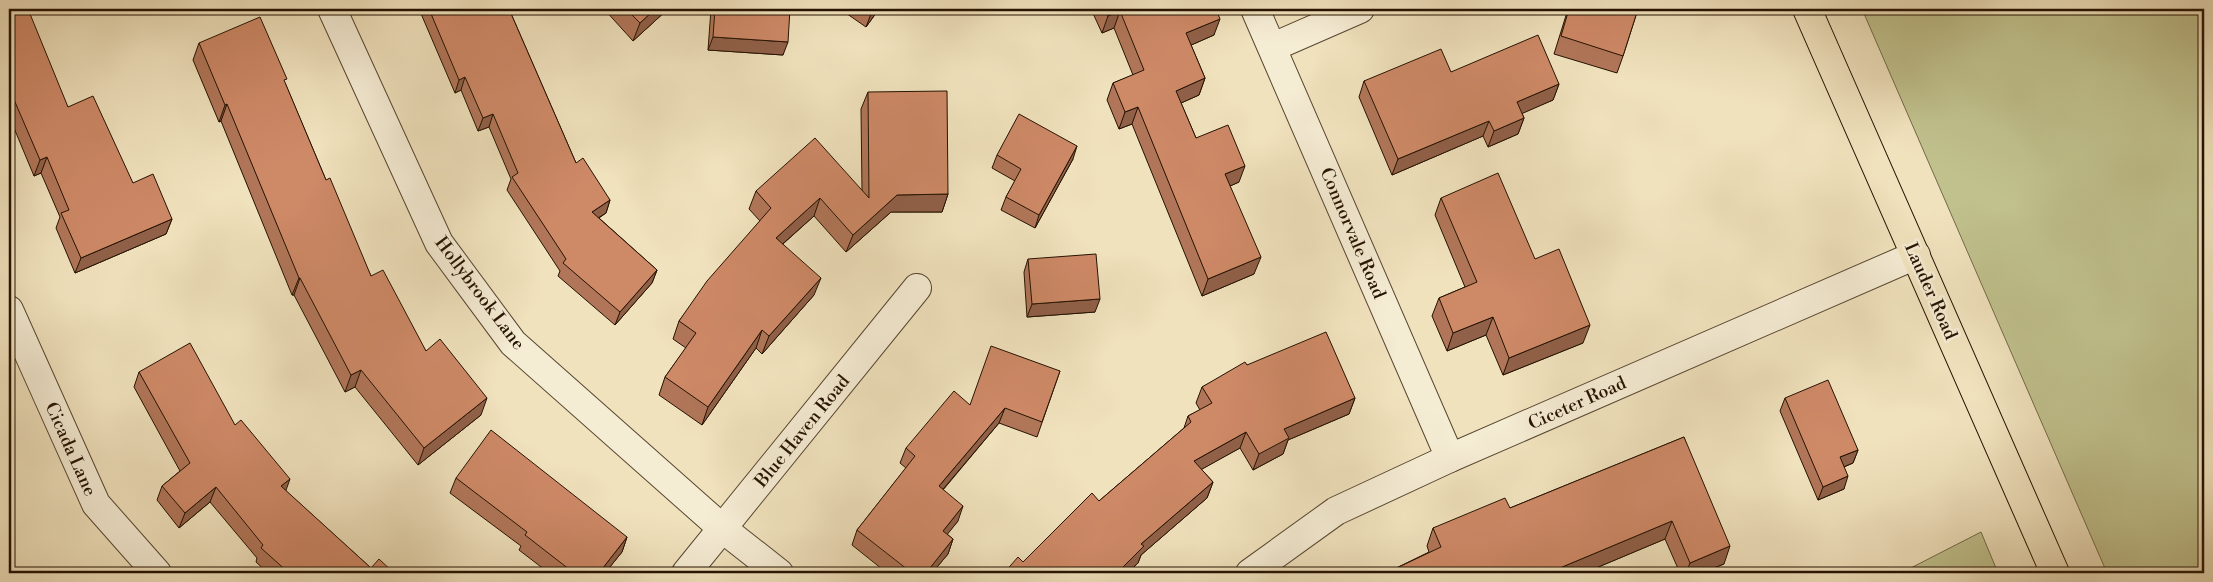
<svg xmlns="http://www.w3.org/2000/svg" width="2213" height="582" font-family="'Libre Bodoni',serif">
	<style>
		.green { fill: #c0c18d; stroke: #726a47 }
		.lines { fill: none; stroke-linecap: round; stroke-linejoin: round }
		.minor-casing { stroke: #574630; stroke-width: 30 }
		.major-casing { stroke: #241201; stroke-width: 30 }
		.minor { stroke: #f5ecd4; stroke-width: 28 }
		.major { stroke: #f0e2bd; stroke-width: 28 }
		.wall { fill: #b17659; stroke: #241201 }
		.shaded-wall { fill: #906048; stroke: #241201 }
		.building { fill: #ce8967; stroke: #241201 }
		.labels { text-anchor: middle; stroke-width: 5; stroke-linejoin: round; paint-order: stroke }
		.street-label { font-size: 18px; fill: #241201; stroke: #f5ecd4 }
	</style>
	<rect width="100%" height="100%" fill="#f0e2bd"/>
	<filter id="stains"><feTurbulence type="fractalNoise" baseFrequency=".004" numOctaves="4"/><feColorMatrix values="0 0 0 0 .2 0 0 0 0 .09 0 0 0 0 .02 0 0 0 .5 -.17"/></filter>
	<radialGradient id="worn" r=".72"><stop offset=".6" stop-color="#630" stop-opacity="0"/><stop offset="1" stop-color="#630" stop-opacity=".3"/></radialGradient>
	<g class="green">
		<polygon points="1862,9 2204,9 2204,573 2107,573"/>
		<polygon points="1981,532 1998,573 1901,573"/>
	</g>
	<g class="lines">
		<defs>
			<g id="minor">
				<polyline points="332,9 439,243 513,343 723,529 779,573"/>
				<polyline points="1255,9 1450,458"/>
				<polyline points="1273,47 1360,9"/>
				<polyline points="9,310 96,504 157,573"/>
				<polyline points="686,573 917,288"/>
				<polyline points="1250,573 1336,511 1450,458 1916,255"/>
			</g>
			<polyline id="major" points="1807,9 2055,573"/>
		</defs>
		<use href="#minor" class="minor-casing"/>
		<use href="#major" class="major-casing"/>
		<use href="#minor" class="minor"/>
		<use href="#major" class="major"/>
	</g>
	<g class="wall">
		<polygon points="9,9 68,107 133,183 172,219 166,234 75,273 56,228 60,217 41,173 34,176 9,116"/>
		<polygon points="419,9 509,9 576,163 610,200 606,213 599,218 657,270 652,283 615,325 558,276 560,271 507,190 511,179 489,127 478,131 461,90 455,93"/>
		<polygon points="604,9 668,9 633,41"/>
		<polygon points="711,9 790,9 783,55 708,50"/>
		<polygon points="840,9 879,9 866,27"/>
		<polygon points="1091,9 1216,9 1214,35 1191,45 1205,78 1199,95 1181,103 1196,138 1239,182 1230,186 1254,274 1202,296 1132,124 1119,129 1107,100 1113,83 1133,75 1114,28 1102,33"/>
		<polygon points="1568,9 1638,9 1623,56 1617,73 1554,54"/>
		<polygon points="199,43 285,83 326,180 371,276 426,351 481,415 418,465 355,387 345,392 294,295 292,295 221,121 219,122 193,60"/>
		<polygon points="1451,72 1559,84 1553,100 1522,113 1524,118 1518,134 1488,147 1483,136 1392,175 1359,97 1364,81"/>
		<polygon points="868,92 948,194 942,212 891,212 846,252 814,216 783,244 814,295 762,354 756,348 702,425 659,395 665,377 686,348 673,339 679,321 760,221 749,209 756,191 862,191 861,109"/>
		<polygon points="997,155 1073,159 1035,228 1001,210 1006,197 1015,181 992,168"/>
		<polygon points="1441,198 1535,259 1583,343 1503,375 1486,335 1447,351 1432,316 1439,298 1465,287 1435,215"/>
		<polygon points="1028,259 1095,312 1027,317 1024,272"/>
		<polygon points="1247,365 1355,398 1349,414 1288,440 1283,454 1253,470 1240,448 1201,469 1213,482 1207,498 1141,555 1138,563 1127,573 1004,573 1023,562 1099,501 1184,428 1188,416 1200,410 1196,403 1202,387"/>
		<polygon points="1060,371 1037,437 999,423 943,490 958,521 947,534 953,539 948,554 932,573 887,573 852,545 857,530 906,468 900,463 906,448 970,405"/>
		<polygon points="139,372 235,425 286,491 371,568 394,573 268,573 256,562 257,558 210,502 179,528 157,500 162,486 180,471 134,387"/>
		<polygon points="1785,398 1858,450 1853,463 1844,467 1844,489 1818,500 1780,411"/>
		<polygon points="1684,437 1724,564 1701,573 1680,573 1665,539 1584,573 1386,573 1429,552 1427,546 1433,528 1510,508"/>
		<polygon points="456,478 627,537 622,552 605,573 549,573 519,550 521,546 450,493"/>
	</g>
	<g class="shaded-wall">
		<polygon points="655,9 668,9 633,41 640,23"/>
		<polygon points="874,9 879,9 866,27 871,14"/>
		<polygon points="1120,11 1114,28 1102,33 1108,16"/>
		<polygon points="1220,19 1214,35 1180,50 1186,33"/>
		<polygon points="713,37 788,42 783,55 708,50"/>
		<polygon points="465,77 461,90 455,93 459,80"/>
		<polygon points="1205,78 1199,95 1170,108 1176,91"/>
		<polygon points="1559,84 1553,100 1512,118 1517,102"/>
		<polygon points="227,104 221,121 219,122 225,105"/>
		<polygon points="1138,107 1132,124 1119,129 1125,112"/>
		<polygon points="493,114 489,127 478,131 483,118"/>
		<polygon points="1524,118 1518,134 1488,147 1494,131"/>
		<polygon points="1489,121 1483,136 1392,175 1398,159"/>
		<polygon points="1077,146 1073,159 1035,228 1039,215"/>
		<polygon points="47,157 41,173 34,176 40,160"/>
		<polygon points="1245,166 1239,182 1219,191 1225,174"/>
		<polygon points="948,194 942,212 891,212 846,252 853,235 897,195"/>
		<polygon points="820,198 814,216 770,255 776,238"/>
		<polygon points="610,200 606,213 587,225 592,212"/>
		<polygon points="172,219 166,234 75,273 81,258"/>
		<polygon points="1261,257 1254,274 1202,296 1208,279"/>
		<polygon points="657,270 652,283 615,325 620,312"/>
		<polygon points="299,278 300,278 294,295 292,295"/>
		<polygon points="821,278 814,295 762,354 769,336"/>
		<polygon points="1100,299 1095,312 1027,317 1032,304"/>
		<polygon points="1493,317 1486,335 1447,351 1453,333"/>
		<polygon points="1590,325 1583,343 1503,375 1509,358"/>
		<polygon points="762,330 756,348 702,425 708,407"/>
		<polygon points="361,370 355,387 345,392 351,375"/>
		<polygon points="487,398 481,415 418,465 424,448"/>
		<polygon points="1355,398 1349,414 1288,440 1283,454 1253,470 1259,454 1284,429"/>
		<polygon points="1005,408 999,423 933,501 939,486"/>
		<polygon points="1246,432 1240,448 1188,477 1194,461"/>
		<polygon points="1858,450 1853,463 1836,470 1840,457"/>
		<polygon points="1848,476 1844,489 1818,500 1823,487"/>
		<polygon points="290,479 285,493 281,486"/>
		<polygon points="1213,482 1207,498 1141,555 1138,563 1127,573 1117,573 1141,544"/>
		<polygon points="216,487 210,502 179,528 185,513"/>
		<polygon points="13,493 9,504 9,495"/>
		<polygon points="963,506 958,521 938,546 943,531"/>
		<polygon points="1672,521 1665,539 1584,573 1554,573 1555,570"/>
		<polygon points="627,537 622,552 605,573 599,573"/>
		<polygon points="953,539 948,554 932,573 926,573"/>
		<polygon points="1730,546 1724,564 1701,573 1686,573 1690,563"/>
		<polygon points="1554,568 1552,573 1542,573"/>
	</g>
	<g class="building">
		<polygon points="9,9 28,9 68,107 93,96 133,183 153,174 172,219 81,258 61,213 69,210 47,157 40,160 9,88"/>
		<polygon points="429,9 509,9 576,163 583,158 610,200 592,212 657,270 620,312 563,263 566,259 512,177 518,173 493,114 483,118 465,77 459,80"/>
		<polygon points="626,9 655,9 640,23"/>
		<polygon points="715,9 790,9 788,42 713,37"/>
		<polygon points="863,9 874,9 871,14"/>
		<polygon points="1104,9 1216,9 1220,19 1186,33 1205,78 1176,91 1196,138 1228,125 1245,166 1225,174 1261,257 1208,279 1138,107 1125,112 1113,83 1144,70 1120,11 1108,16"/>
		<polygon points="1569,9 1638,9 1623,56 1561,36"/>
		<polygon points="260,17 287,79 284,80 326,180 330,178 371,276 383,270 426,351 440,339 487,398 424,448 361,370 351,375 300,278 299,278 227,104 225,105 199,43"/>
		<polygon points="1538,35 1559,84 1517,102 1524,118 1494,131 1489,121 1398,159 1364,81 1441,49 1451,72"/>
		<polygon points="947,91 948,194 897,195 853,235 820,198 776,238 821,278 769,336 762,330 708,407 665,377 696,333 679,321 707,281 771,208 756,191 815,138 869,198 868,92"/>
		<polygon points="1019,114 1077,146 1039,215 1006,197 1021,169 997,155"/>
		<polygon points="1498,173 1535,259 1559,249 1590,325 1509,358 1493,317 1453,333 1439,298 1477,282 1441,198"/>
		<polygon points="1096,254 1100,299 1032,304 1028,259"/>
		<polygon points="1326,332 1355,398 1284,429 1289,438 1259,454 1246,432 1194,461 1213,482 1141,544 1144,546 1117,573 1004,573 1018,557 1023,562 1092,493 1099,501 1191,422 1188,416 1212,403 1202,387 1245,362 1247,365"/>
		<polygon points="190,343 235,425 241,420 290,479 281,486 371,568 379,559 394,573 289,573 261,548 263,545 216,487 185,513 162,486 190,463 139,372"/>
		<polygon points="991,346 1060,371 1042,422 1005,408 939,486 963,506 943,531 953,539 926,573 912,573 857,530 915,456 906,448 954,391 970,405"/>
		<polygon points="1828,380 1858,450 1840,457 1848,476 1823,487 1785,398"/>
		<polygon points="491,430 627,537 599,573 574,573 525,535 527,532 456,478"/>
		<polygon points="1684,437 1730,546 1690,563 1672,521 1555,570 1554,568 1542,573 1386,573 1441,547 1433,528 1505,498 1510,508"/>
		<polygon points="9,486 13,493 9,495"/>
	</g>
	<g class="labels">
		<g class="street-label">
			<text transform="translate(1353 233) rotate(67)" y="6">Connorvale Road</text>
			<text transform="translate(1931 291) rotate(66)" y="6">Lauder Road</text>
			<text transform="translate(480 293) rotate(53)" y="6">Hollybrook Lane</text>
			<text transform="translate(1577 403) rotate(-24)" y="6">Ciceter Road</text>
			<text transform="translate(802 431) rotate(-51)" y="6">Blue Haven Road</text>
			<text transform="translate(71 449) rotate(66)" y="6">Cicada Lane</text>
		</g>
	</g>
	<rect width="2213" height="582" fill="none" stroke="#f0e2bd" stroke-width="30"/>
	<rect x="10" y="10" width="2193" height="562" fill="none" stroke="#241201" stroke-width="2.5"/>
	<rect x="15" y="15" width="2183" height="552" fill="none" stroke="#241201"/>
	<rect width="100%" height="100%" filter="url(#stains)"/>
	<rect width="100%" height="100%" fill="url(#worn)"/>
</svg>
